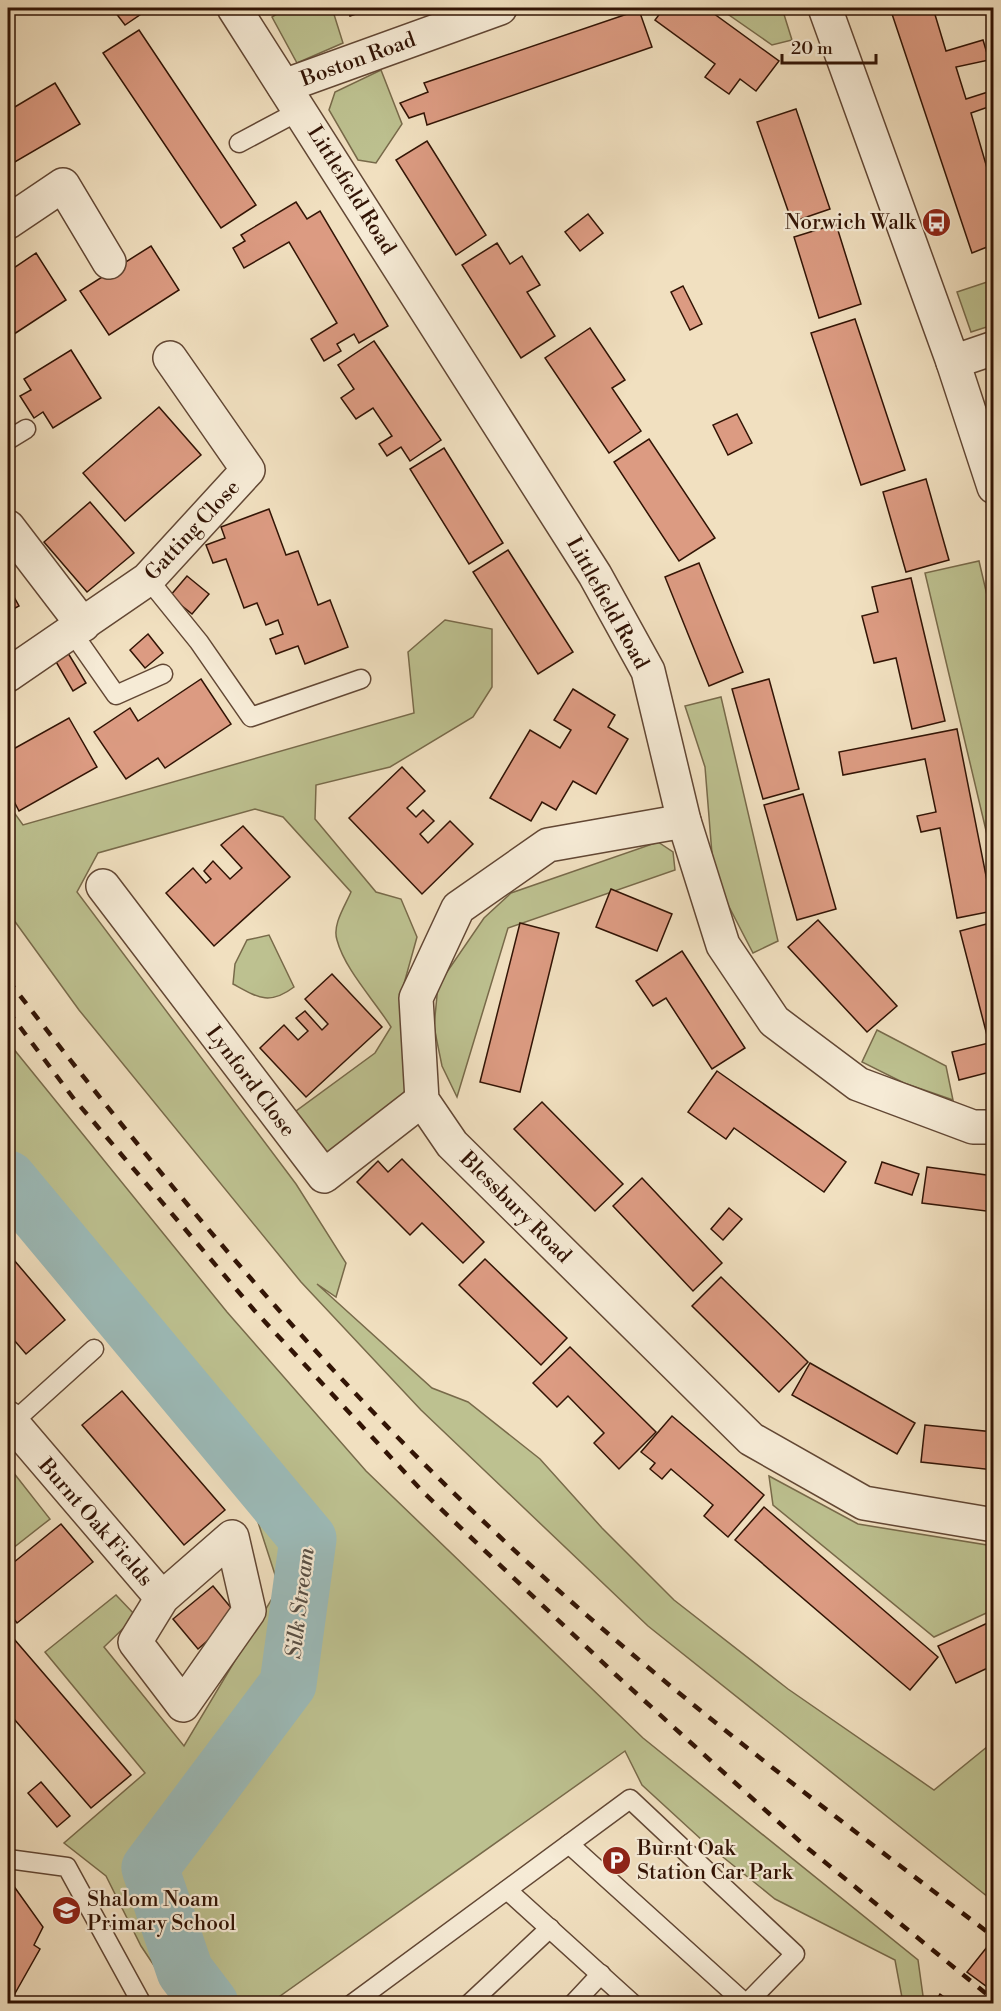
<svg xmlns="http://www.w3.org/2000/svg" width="1001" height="2011" font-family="'Libre Bodoni',serif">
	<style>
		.green { fill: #bdc190; stroke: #786a4a; stroke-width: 1.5 }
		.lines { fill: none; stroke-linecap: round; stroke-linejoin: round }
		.river { stroke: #9cbbb9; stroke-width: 57 }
		.building { fill: #dc9b82; stroke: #321405; stroke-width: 1.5 }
		.service-casing { stroke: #624734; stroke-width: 21 }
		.minor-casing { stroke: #624734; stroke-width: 36 }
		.tertiary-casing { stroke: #624734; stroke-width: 36 }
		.service { stroke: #f6ebd6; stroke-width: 18 }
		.minor { stroke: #f6ebd6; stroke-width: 33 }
		.tertiary { stroke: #f6ebd6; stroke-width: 33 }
		.rail { stroke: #321405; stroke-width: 4.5; stroke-dasharray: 10 10; stroke-linecap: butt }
		.labels { text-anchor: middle; stroke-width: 4.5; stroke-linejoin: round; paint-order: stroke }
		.street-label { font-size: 21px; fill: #321405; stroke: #f6ebd6 }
		.poi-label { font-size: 21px; fill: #321405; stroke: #f6ebd6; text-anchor: start }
		.water-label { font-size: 22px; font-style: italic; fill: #574e44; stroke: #f6ebd6 }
	</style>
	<rect width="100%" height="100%" fill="#f1e0c0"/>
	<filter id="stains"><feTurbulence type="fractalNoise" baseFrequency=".00333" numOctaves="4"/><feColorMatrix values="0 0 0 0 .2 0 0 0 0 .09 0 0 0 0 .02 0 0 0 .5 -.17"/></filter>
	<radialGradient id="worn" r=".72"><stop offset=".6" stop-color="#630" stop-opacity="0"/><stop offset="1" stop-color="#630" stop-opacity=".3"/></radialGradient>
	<g class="green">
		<polygon points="286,8 332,8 343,43 297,63 272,17"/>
		<polygon points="719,8 782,8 792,40 772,45"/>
		<polygon points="381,70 402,124 376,163 358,160 329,110 335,92"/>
		<polygon points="993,280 993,325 971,332 957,292"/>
		<polygon points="979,561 994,625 993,860 925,573"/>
		<path d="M445,620L492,629V687L473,717L390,767L316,785L315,819L376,892L401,899L417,937L400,998L411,1091L325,1159L292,1114L375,1053L391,1027C375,1001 345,970 337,940C332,925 345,906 351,892L283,817L255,809L98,853L77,892L296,1184L346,1263L336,1297L317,1284L432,1388L468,1402L540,1459L602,1528L674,1600L788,1689L934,1790L993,1742V1901L648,1626L421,1410L301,1282L79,1010L8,912V804L23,825L414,713L408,652Z"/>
		<polygon points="721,697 778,941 753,953 724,897 712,854 705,767 685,706"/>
		<polygon points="658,842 673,852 675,870 508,928 457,1097 442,1066 434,1027 438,985 484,918 511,893"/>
		<path d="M269,935L294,987C269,1006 257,997 233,984L235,964L247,940Z"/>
		<polygon points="877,1030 946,1066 953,1100 904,1083 862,1062"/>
		<polygon points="8,1042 227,1312 366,1471 643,1738 918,1960 924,2003 903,2003 895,1960 775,1899 703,1841 642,1785 625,1751 276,1999 282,2003 179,2003 141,1946 106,1876 64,1843 145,1773 45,1652 116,1595 136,1616 104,1647 184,1746 279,1587 256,1516 8,1209"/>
		<polygon points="13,1472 50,1519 8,1552 8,1476"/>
		<polygon points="769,1476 858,1524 993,1546 993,1610 934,1637 773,1505"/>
	</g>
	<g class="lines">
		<polyline class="river" points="8,1179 308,1539 288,1684 150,1868 185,1971 210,2004"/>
	</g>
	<g class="building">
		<polygon points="112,8 150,8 125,25"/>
		<polygon points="347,8 373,8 350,16"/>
		<polygon points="664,8 706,8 779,61 756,91 740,79 729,94 705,77 715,64 655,20"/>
		<polygon points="890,8 933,8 946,51 983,40 989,60 956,67 966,99 994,90 994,105 971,113 994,192 994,265 987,247 972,253"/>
		<polygon points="639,10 652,47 427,125 424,113 409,118 400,103 428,92 424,83"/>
		<polygon points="139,30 256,205 221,228 103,53"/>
		<polygon points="55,83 80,124 8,166 8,111"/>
		<polygon points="796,109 830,209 792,222 757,122"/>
		<polygon points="427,141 486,235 456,255 396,160"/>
		<polygon points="296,202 307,219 320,211 388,326 359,343 354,334 337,344 341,351 324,361 311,339 337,323 289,242 244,268 233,248 245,241 241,235"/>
		<polygon points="588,214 603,233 580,251 565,232"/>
		<polygon points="836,224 861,304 819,318 794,237"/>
		<polygon points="497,243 510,264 522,256 540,285 527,292 555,336 521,358 462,265"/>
		<polygon points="151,246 179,290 109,335 80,291"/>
		<polygon points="36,253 66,300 8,338 8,272"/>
		<polygon points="683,286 702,324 690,330 671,292"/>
		<polygon points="855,319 905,470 861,485 811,333"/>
		<polygon points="590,328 625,380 612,388 641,431 609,453 545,358"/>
		<polygon points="374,341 441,440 410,461 401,447 387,456 379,444 392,436 373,408 356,419 341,398 354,389 338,365"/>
		<polygon points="71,350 101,398 53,428 43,412 34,418 20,396 31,390 24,379"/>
		<polygon points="159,407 201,455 125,521 83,473"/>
		<polygon points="737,414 752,443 728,455 713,425"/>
		<polygon points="649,439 715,538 679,561 614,462"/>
		<polygon points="444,448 503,543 469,564 410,469"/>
		<polygon points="926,479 949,560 906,572 883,492"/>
		<polygon points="90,502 134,553 87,592 44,542"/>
		<polygon points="269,509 286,555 298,551 318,605 330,600 348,647 305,664 298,646 276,654 270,639 283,634 278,620 266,625 257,603 244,608 226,559 213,563 206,545 225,538 221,527"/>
		<polygon points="508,550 573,652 538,674 473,572"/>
		<polygon points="699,563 743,672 709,686 665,577"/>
		<polygon points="187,576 209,594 192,614 170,596"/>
		<polygon points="911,578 945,721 912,729 896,658 874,663 862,616 878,612 872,587"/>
		<polygon points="8,586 19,606 8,612"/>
		<polygon points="148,634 163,653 145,668 130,650"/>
		<polygon points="68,653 86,683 73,691 55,660"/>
		<polygon points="201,679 231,724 165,768 158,758 126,779 94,732 130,708 138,721"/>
		<polygon points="769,679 799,789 763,799 732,689"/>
		<polygon points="573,689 615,715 608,727 628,739 596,794 573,781 556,810 542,802 531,821 490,798 530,730 560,748 571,730 554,720"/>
		<polygon points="69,718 97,767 19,811 8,790 8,752"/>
		<polygon points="957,729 993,911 957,918 940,828 921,832 917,816 936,812 925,759 843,775 839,752"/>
		<polygon points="402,767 425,791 407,808 416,817 423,810 434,821 420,834 428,843 450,821 473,844 422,894 349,818"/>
		<polygon points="803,794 836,909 797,920 764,805"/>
		<polygon points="243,826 290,877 214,946 166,893 193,868 206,883 211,879 204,871 213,861 230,879 242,868 221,845"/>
		<polygon points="611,889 672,914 657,951 596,927"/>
		<polygon points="818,920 897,1006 867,1032 788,947"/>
		<polygon points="994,922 994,1071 959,1080 952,1052 989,1043 960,931"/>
		<polygon points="520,923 559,933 520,1092 480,1082"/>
		<polygon points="682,951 745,1048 712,1069 666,998 653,1006 636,981"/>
		<polygon points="332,974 382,1027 306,1097 260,1048 284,1025 298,1040 308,1031 296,1018 305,1011 322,1030 328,1024 305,999"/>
		<polygon points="717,1071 846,1162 824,1192 734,1128 726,1139 688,1112"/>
		<polygon points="542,1102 623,1184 595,1211 514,1129"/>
		<polygon points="402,1159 484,1242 463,1263 422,1223 410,1235 357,1182 378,1161 388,1172"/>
		<polygon points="882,1162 919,1174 912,1195 875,1183"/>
		<polygon points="927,1167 994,1176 994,1212 922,1203"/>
		<polygon points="642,1178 722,1263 693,1291 613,1206"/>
		<polygon points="729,1208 742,1219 723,1240 711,1229"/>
		<polygon points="8,1253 65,1320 26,1354 8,1333"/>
		<polygon points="485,1259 567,1338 541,1365 459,1285"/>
		<polygon points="721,1277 808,1362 779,1392 692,1306"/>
		<polygon points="570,1347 656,1432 619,1469 594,1443 604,1433 568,1396 557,1407 533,1383"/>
		<polygon points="810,1363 915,1423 897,1454 792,1395"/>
		<polygon points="122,1391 225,1510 184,1545 82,1425"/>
		<polygon points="672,1416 764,1495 728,1537 704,1516 713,1505 671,1469 662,1479 650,1469 655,1463 641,1452"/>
		<polygon points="925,1425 994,1432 994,1470 921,1462"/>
		<polygon points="764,1507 938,1657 910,1690 735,1540"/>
		<polygon points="61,1524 93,1562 17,1623 8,1611 8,1567"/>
		<polygon points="213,1586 237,1615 198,1649 173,1619"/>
		<polygon points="994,1620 994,1665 956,1683 938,1646"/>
		<polygon points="8,1632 131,1775 91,1808 8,1712"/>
		<polygon points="41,1782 70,1816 57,1827 28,1793"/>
		<polygon points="8,1878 43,1927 34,1945 40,1949 9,2004"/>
		<polygon points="987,1947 994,1952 994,1992 967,1972"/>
		<polygon points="940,1994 954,2004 934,2004"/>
	</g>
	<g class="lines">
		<defs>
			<g id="service">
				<polyline points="239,143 301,110"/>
				<polyline points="8,440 26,429"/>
				<polyline points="148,579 199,642 251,717 361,679"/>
				<polyline points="72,632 116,695 163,674"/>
				<polyline points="12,1423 94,1349"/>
				<polyline points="569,1844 746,2004"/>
				<polyline points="8,1859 67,1867 142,2004"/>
				<polyline points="507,1890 633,2004"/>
				<polyline points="352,2004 630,1799 795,1954 746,2004"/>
				<polyline points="469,2004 550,1928"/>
				<polyline points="573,2004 601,1974"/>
			</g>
			<g id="minor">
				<polyline points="234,8 595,575 648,671 684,821 723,945 774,1021 858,1084 973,1127 994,1127"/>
				<polyline points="284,86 500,8"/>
				<polyline points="8,222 63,185 109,262"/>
				<polyline points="953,362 994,348"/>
				<polyline points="8,527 83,625"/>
				<polyline points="8,675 148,579 248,470 170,358"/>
				<polyline points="684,821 548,845 458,908 416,998 422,1100 452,1144 751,1439 864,1503 994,1525"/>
				<polyline points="103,886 324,1176 422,1100"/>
				<polyline points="8,1418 162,1598"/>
				<polygon points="232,1537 249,1611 183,1705 135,1642 162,1598"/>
			</g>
			<polyline id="tertiary" points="825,8 953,362 994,487"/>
		</defs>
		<use href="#service" class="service-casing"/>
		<use href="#minor" class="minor-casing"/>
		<use href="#tertiary" class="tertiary-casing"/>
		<use href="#service" class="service"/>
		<use href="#minor" class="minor"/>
		<use href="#tertiary" class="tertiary"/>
		<g class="rail">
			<path d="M8,980C158,1175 317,1367 498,1535C653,1681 824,1808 994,1937"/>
			<polyline points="8,1011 74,1099 254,1310 424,1493 616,1675 805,1846 994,2000"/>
		</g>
	</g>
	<defs>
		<symbol id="bus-disc" viewBox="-11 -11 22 22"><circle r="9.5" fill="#8f2418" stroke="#f6ebd6"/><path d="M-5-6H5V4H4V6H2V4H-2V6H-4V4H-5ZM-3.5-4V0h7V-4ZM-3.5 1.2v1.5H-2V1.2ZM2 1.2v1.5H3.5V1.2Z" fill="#fff"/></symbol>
		<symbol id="parking-disc" viewBox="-11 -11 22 22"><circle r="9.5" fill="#8f2418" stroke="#f6ebd6"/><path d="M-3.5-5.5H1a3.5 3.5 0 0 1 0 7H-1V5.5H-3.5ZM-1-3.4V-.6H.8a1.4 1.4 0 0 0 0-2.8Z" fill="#fff"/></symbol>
		<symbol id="school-disc" viewBox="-11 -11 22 22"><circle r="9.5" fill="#8f2418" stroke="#f6ebd6"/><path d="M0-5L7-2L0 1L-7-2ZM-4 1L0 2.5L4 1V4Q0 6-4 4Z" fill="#fff"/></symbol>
	</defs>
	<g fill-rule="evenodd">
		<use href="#bus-disc" x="920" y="206" width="33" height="33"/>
		<use href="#parking-disc" x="600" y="1844" width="33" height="33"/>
		<use href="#school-disc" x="50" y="1894" width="33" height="33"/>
	</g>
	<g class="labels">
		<g class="street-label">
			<text transform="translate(358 59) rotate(-20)" y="7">Boston Road</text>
			<text transform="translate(352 190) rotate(58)" y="7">Littlefield Road</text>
			<text transform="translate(192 530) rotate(-47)" y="7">Gatting Close</text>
			<text transform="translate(608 603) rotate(61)" y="7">Littlefield Road</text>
			<text transform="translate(251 1081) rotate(53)" y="7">Lynford Close</text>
			<text transform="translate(516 1207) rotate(45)" y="7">Blessbury Road</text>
			<text transform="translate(96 1522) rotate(49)" y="7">Burnt Oak Fields</text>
		</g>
		<g class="poi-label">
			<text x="916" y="229" text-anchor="end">Norwich Walk</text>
			<text x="637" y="1855">Burnt Oak<tspan x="637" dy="24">Station Car Park</tspan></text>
			<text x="87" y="1906">Shalom Noam<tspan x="87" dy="24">Primary School</tspan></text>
		</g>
		<g class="water-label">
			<text transform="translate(299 1603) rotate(-83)" y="8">Silk Stream</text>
		</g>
	</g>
	<rect width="1001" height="2011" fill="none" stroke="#f1e0c0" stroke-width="30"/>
	<rect x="9" y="9" width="983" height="1993" fill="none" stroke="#321405" stroke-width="3"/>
	<rect x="15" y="15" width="971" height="1981" fill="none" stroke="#321405" stroke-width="1.5"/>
	<path d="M782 54v9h94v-9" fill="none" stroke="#321405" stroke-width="3"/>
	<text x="791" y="54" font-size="18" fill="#321405" stroke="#f6ebd6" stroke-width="4.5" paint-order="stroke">20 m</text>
	<rect width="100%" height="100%" filter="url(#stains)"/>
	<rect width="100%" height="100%" fill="url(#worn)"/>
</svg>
